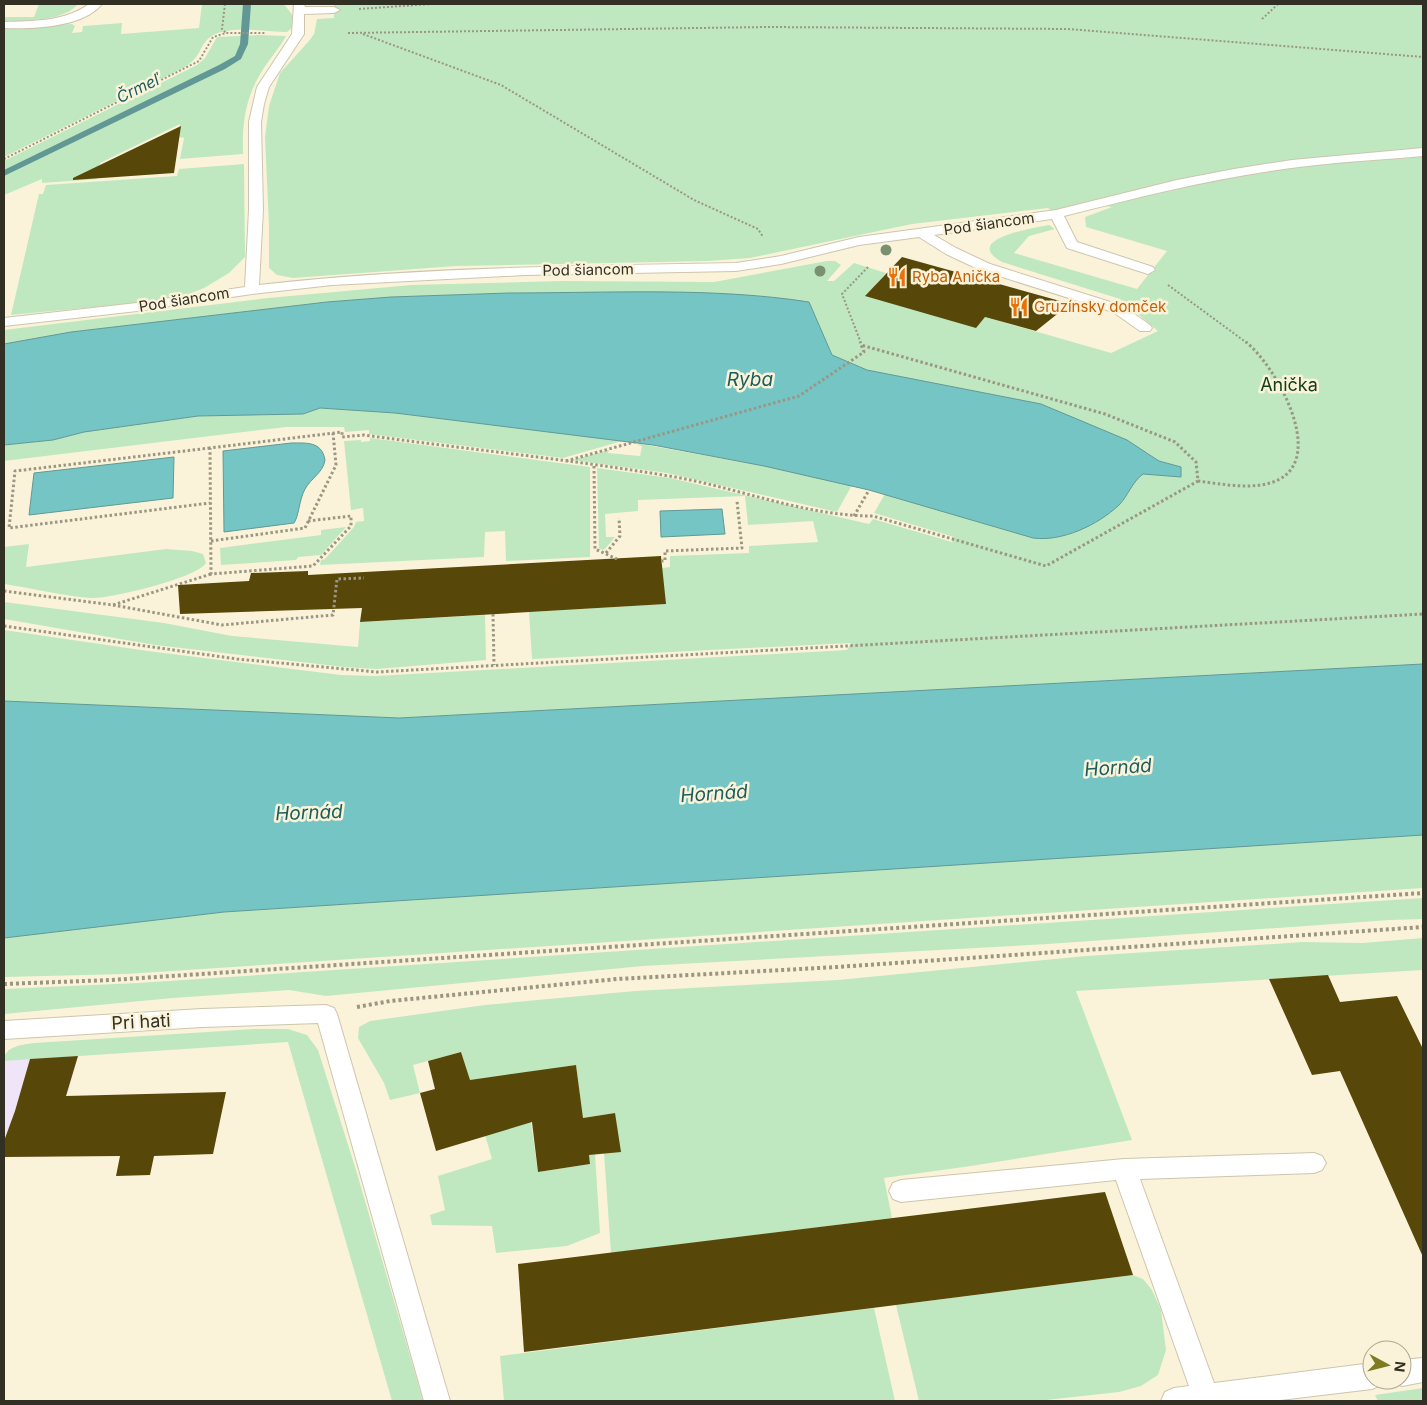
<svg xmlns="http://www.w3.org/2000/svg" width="1427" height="1405" font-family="Inter,sans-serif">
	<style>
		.industrial { fill: #efe4f8 }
		.green { fill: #bfe8c0 }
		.water { fill: #75c5c5; stroke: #619895 }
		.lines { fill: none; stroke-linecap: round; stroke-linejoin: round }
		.stream { fill: #619895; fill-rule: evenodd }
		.building { fill: #574708 }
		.lane-casing { stroke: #cdc5ad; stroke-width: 2 }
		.path-far2 { stroke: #9b9683; stroke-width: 2; stroke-dasharray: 2 2; stroke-linecap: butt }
		.path-far1 { stroke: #9b9683; stroke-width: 3; stroke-dasharray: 2.5 2.5; stroke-linecap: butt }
		.path { stroke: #9b9683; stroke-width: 4; stroke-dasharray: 3 3; stroke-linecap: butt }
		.lane { fill: #fff; fill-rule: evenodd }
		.tree { fill: #7a916f }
		.labels { text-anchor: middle; stroke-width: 5; stroke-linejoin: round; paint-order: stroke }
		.far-street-label { font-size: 15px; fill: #322f25; stroke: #fbf3d9 }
		.far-food-label { font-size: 15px; fill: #c56008; stroke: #fbf3d9; text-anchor: start }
		.far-water-label { font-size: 16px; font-style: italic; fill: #1a5d5e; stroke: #fbf3d9 }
		.park-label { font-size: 18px; fill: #114118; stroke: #fbf3d9 }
		.street-label { font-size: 18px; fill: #322f25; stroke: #fbf3d9 }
		.water-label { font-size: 19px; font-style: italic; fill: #1a5d5e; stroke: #fbf3d9 }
	</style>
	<rect width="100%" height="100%" fill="#fbf3d9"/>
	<polygon class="industrial" points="78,1056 50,1157 4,1157 4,1061"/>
	<g class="green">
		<path d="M39,4H78C65,21 24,21 4,22V17H34Z"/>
		<path d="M202,4H284L293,16V27L287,32C266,32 225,24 209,38C198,48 202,56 185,67L4,157V27L72,24L75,26L72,33L82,32L83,26L122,23L121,34L199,28Z"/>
		<path d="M334,4H1423V664L399,718L4,701V630L148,651L341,675L376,676L847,650L851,643L532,659L529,612L665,604L662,568L670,567V556L749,553V546L818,542L813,521L748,525L745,496L638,500V511L605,514L606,537H615L604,550L599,549L597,468L670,478L869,524L873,519L952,542L954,537L874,513L885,494L1033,538C1062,542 1098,525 1119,505C1128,496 1132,482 1143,474L1180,477L1181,467L1159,461L1148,453L1041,404L867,370L832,356L809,302L760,296L716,294L509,293L391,297L327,302L71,332L4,344V330L268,298L411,285L562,281L714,282L827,261H835L841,265L827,281H834L854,263L886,273L866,296L985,317L1111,353L1158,331L1120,299L1002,262C961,239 1034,228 1049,225L1055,229L1029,236L1014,253L1137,289L1167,251L1086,227L1085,217L1112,207L1097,205L1056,214L1048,208L912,224L750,258L708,261L456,266L293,278L277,275L269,268V226L265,137L269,106L280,73L309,41L314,34L317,19L334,18Z"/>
		<path d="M259,35L286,36C280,47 273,55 266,65C246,94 242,119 243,154L180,159L184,138L179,137L180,124L100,163L97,179L42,183V179L4,195V161L197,65L205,58L217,37Z"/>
		<polygon points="244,164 245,257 229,273 204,288 184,296 147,302 11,315 39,194 43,194 46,185 177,176 179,169"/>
		<polygon points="320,408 395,413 622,441 563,458 369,434 369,430 345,432 344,427 286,427 4,461 4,445 53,440 84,432 198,416 303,414"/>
		<polygon points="370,438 590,467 590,557 506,561 505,531 485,532 484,557 320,565 321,560 325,559 354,527 356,522 364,521 363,508 351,510 344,441 361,440 361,442 370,441"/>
		<polygon points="641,444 764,466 852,485 837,512 667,473 572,460 609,450 608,453 640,456 642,446 637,445"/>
		<polygon points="346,527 321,555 298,557 296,560 221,565 220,548 321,535 321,530"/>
		<path d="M29,544L26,567L166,549L192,551L203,554L206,563C197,578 110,599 91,598C62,596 32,588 4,584V547Z"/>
		<polygon points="4,602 164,623 232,636 358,647 360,622 485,615 486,660 377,669 344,667 155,645 4,619"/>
		<polygon points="1423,835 1423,888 126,974 4,977 4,938 224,912"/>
		<polygon points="1423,898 1423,919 1390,920 1048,944 643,966 326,996 289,990 173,998 4,1014 4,989 138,983"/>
		<polygon points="1423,938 1423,970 1076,991 1132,1140 971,1166 884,1178 892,1218 611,1253 604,1153 615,1113 583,1118 576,1065 524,1073 538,1172 590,1164 589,1155 595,1154 600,1233 567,1246 496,1253 492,1226 432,1225 430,1215 445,1210 438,1176 492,1159 461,1052 413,1065 420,1093 390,1100 384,1083 358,1038 359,1027 370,1021 485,1005 635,991 838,980 1086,956 1303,942 1362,943"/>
		<path d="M254,1029H288L307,1035L318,1050L356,1170L423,1401H392L288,1042L4,1061C4,1046 22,1045 34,1043Z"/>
		<polygon points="1133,1275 1143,1279 1152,1290 1161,1310 1166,1350 1158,1375 1141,1386 1119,1392 1037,1401 919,1401 896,1305"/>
		<polygon points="874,1308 895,1401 504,1401 500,1356"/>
		<polygon points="1423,1388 1423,1401 1378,1401 1375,1395"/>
	</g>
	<g class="water">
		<path d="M509,293C607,293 713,287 809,302L832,355L867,370L1041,404L1127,440L1159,461L1181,467V477L1143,474C1132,482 1128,496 1119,505C1098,525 1062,542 1033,538L869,490L764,466L653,445L395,413L320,408L303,414L198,416L84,432L53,440L4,445V344L71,332L327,302L391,297Z"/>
		<path d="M291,443C306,443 322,441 325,460C323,473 311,478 305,489C299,500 299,516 294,523L224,532L223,451Z"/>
		<polygon points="174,457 173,498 29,515 34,473"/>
		<polygon points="722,509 725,534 661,537 660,511"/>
		<polygon points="1423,664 1423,835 224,912 4,938 4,701 399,718"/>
	</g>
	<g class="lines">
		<polygon class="stream" points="243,4 251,4 248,44 241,59 225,69 4,176 4,170 219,65 235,56 240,44"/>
	</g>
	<g class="building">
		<polygon points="181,126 174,173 73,180 73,178"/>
		<polygon points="902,257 1060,301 1058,304 1066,307 1036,331 985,317 976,328 865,296"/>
		<polygon points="661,556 666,604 360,622 362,608 180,614 178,585 249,581 251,573 308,571 308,575"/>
		<polygon points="1328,975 1340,1002 1397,996 1423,1049 1423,1257 1340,1071 1312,1075 1269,979"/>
		<polygon points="461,1052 470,1080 576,1065 583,1118 615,1113 621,1152 589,1155 590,1164 538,1172 532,1122 436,1151 420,1093 435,1089 428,1061"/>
		<polygon points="78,1056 66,1096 226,1092 213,1154 154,1156 150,1175 116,1176 120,1156 4,1157 4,1141 15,1111 30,1059"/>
		<polygon points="1105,1192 1133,1275 524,1352 518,1264"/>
	</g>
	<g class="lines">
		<defs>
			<g id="lane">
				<path d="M89,4H102C82,28 32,29 4,28V22C33,21 64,22 89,4Z"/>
				<path d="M294,4H304L305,7H334L340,10L334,13L304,14V34L269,87L264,104L261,122L263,210L259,285C418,267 577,266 736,263L781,256L859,237L1056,210L1177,180L1234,169L1292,160L1423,148V156C1379,160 1335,162 1291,168C1214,178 1139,197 1064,216L1077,242L1153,267L1155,270L1148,274L1067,248L1052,219L934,235L956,248L990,264L1123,306L1150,325L1152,328L1150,331H1140L1113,312L980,270L946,254L919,237L859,245L781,264L736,271L525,275L332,285L252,294L137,311L4,326V318L137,303L245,287L249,210V122L257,87L292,34Z"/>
				<polygon points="326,1005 334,1008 337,1014 450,1401 424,1401 318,1023 202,1027 4,1039 4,1021 202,1009"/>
				<polygon points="1314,1153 1322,1156 1326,1163 1322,1170 1314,1173 1140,1179 1214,1383 1372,1363 1372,1380 1383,1380 1381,1385 1372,1389 1272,1401 1161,1401 1165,1392 1174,1388 1189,1386 1116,1180 901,1202 893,1199 889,1191 893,1183 901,1180 1124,1159"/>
				<polygon points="1423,1358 1423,1382 1402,1386 1393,1382 1392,1380 1402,1380 1402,1360"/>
			</g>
		</defs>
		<use href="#lane" class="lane-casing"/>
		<g class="path-far2">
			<polyline points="225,4 222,29 226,33"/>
			<polyline points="359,9 431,4"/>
			<polyline points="1262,19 1278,4"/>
			<polyline points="348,33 768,27 1068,29 1423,57"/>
			<polyline points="363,34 501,85 694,200 758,229 763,237"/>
			<polyline points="4,159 199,61 213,37 226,33 266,33"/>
			<polyline points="1168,285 1247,343"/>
			<polyline points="861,343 842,294 868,267"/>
		</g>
		<g class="path-far1">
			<polyline points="210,448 15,471 9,528 210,503"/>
			<polyline points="566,461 799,396 864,352 860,342"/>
			<polyline points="594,466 595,549 617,559"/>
			<path d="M1198,481C1222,484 1255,491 1278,480C1327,456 1275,365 1246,342"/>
			<polyline points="854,516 869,490"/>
			<path d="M308,521L351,516V526L313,566L211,574L210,448L342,432V437L364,435C465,449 568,459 669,476C737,487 803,516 873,516L1046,566L1198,481L1196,462L1175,442L1105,414L861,345"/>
			<polyline points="211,541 305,528 336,465 333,433"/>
			<polyline points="606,553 620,536 619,518"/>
			<polyline points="661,561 665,561 665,551 742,548 737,501"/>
			<polyline points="4,591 113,605 211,574"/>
			<polyline points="113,605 222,625 333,615 337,579 364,578"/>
			<polyline points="493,614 494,665"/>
			<polyline points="4,626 237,659 377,672 1423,614"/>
		</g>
		<g class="path">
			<polyline points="4,984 111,980 1423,893"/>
			<polyline points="357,1007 390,1001 617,979 837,967 1423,927"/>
		</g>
		<use href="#lane" class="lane"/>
	</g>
	<g class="tree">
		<circle cx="886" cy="250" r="5.5"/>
		<circle cx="820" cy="271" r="5.5"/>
	</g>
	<defs>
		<symbol id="restaurant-bare" viewBox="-9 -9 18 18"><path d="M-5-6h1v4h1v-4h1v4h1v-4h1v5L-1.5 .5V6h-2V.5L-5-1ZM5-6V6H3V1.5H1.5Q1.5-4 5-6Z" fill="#e8710a" stroke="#fbf3d9" stroke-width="2.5" paint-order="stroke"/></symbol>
	</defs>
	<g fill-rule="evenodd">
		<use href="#restaurant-bare" x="883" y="263" width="28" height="28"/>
		<use href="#restaurant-bare" x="1005" y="293" width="28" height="28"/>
	</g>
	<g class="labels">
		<g class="far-street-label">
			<text transform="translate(989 224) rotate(-8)" y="5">Pod šiancom</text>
			<text transform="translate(588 270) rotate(-1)" y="5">Pod šiancom</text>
			<text transform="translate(184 300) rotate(-9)" y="5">Pod šiancom</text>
		</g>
		<g class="far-food-label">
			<text x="912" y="282">Ryba Anička</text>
			<text x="1034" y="312">Gruzínsky domček</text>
		</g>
		<g class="far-water-label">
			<text transform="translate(138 88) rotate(-26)" y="6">Črmeľ</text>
		</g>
		<g class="park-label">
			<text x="1289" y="391">Anička</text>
		</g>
		<g class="street-label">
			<text transform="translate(141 1022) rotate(-3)" y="6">Pri hati</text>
		</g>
		<g class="water-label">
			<text x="750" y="386">Ryba</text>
			<text transform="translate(1118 767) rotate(-4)" y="7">Hornád</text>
			<text transform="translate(714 793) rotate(-4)" y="7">Hornád</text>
			<text transform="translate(309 812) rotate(-2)" y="7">Hornád</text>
		</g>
	</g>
	<rect width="1427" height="1405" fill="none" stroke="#322f25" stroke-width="10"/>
	<g transform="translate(1387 1365) rotate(97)"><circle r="24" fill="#fbf3d9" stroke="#aba591"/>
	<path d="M0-4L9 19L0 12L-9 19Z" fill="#7e7b22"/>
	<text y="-8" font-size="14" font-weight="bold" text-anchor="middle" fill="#322f25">N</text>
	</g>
</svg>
